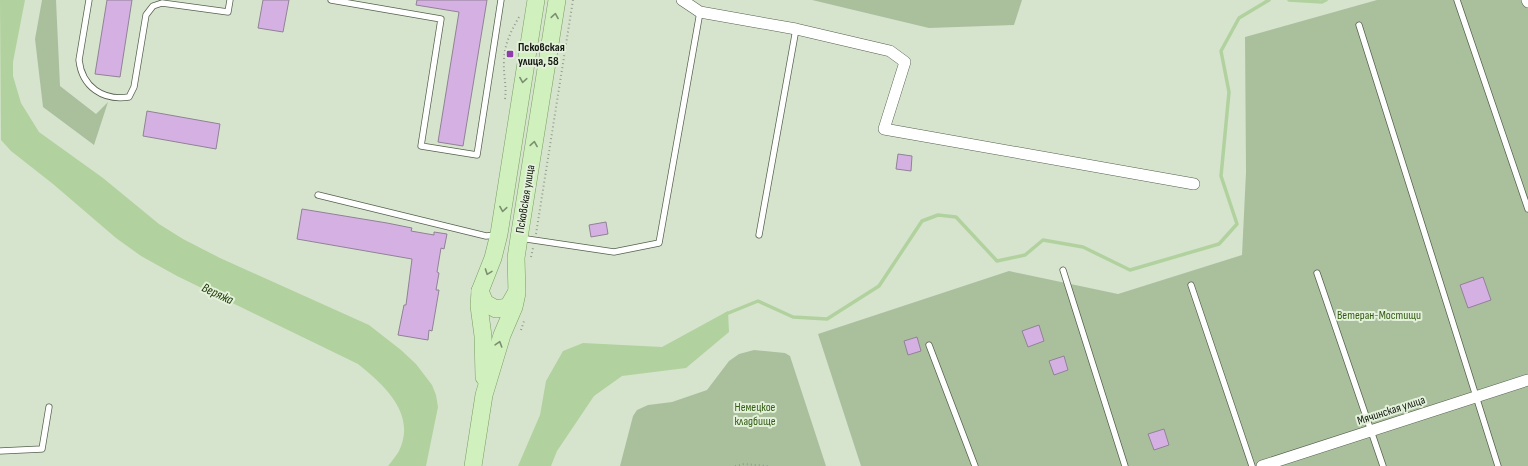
<svg xmlns="http://www.w3.org/2000/svg" width="1528" height="466" font-family="'Sofia Sans Condensed',sans-serif">
	<style>
		.green { fill: #aac09d }
		.water { fill: #b1d29e }
		.lines { fill: none; stroke-linecap: round; stroke-linejoin: round }
		.stream { stroke: #b1d29e; stroke-width: 3.5 }
		.building { fill: #d5b1e3; stroke: #908295 }
		.service-casing { stroke: #55614e; stroke-width: 7 }
		.minor-casing { stroke: #55614e; stroke-width: 12 }
		.primary-casing { stroke: #7a9e64; stroke-width: 18 }
		.path { stroke: #939e8d; stroke-width: 2; stroke-dasharray: 1 3; stroke-linecap: butt }
		.service { stroke: #fff; stroke-width: 5.5 }
		.minor { stroke: #fff; stroke-width: 11 }
		.primary { stroke: #d0f0bd; stroke-width: 17 }
		.oneway { stroke: #7b8f70 }
		.poi-dot { fill: #8f3dac; stroke: #e3f1db; stroke-width: 1.5 }
		.labels { text-anchor: middle; stroke-width: 4; stroke-linejoin: round; paint-order: stroke }
		.poi-label { font-size: 12px; font-weight: bold; fill: #141911; stroke: #e3f1db; text-anchor: start }
		.street-label { font-size: 12px; fill: #141911; stroke: #e3f1db }
		.park-label { font-size: 12px; fill: #335b13; stroke: #e3f1db }
		.water-label { font-size: 13px; font-style: italic; fill: #1b3801; stroke: #e3f1db }
	</style>
	<rect width="100%" height="100%" fill="#d6e4ce"/>
	<g class="green">
		<polygon points="42,0 56,0 60,86 96,114 108,102 94,145 43,107 35,39"/>
		<polygon points="812,0 1022,0 1014,25 929,28"/>
		<polygon points="1377,0 1528,0 1528,466 861,466 818,334 1009,271 1118,294 1242,255 1246,172 1245,37"/>
		<polygon points="754,350 785,353 790,356 826,466 620,466 633,416 637,410 648,405 672,402 707,390 729,361 739,354"/>
	</g>
	<g class="water">
		<path d="M0,0H25L13,62V76L21,103L39,132L103,178L159,224L183,239L220,258L369,325L401,350L416,364L432,385L436,395L438,407L426,466H388C392,461 396,456 399,451C417,414 384,385 358,364L177,276L141,256L116,238L53,184L11,151L1,140Z"/>
		<polygon points="728,311 729,332 686,368 622,376 594,396 557,451 551,466 518,466 540,415 546,381 563,351 583,343 662,347"/>
	</g>
	<g class="lines">
		<g class="stream">
			<polyline points="1289,0 1322,2 1326,0"/>
			<polyline points="726,314 758,301 793,317 827,319 879,286 922,221 938,215 956,217 997,261 1025,255 1043,240 1083,247 1130,270 1219,244 1237,224 1221,176 1229,92 1221,51 1239,18 1269,0"/>
		</g>
	</g>
	<g class="building">
		<polygon points="107,0 132,0 120,77 95,74"/>
		<polygon points="263,0 289,0 283,32 258,28"/>
		<polygon points="417,0 487,0 463,146 438,142 459,12 416,5"/>
		<polygon points="147,111 220,124 216,149 143,136"/>
		<polygon points="898,154 912,156 911,171 896,169"/>
		<polygon points="302,209 387,223 412,228 411,231 434,235 434,232 447,234 444,249 441,248 437,272 439,273 436,290 439,290 432,331 429,330 428,340 398,335 404,305 406,305 412,259 297,239"/>
		<polygon points="606,222 608,234 591,237 589,225"/>
		<polygon points="1483,277 1491,300 1468,308 1460,285"/>
		<polygon points="1039,325 1044,341 1028,347 1022,331"/>
		<polygon points="917,337 921,351 908,355 904,341"/>
		<polygon points="1064,356 1068,370 1054,375 1049,361"/>
		<polygon points="1164,429 1169,445 1154,450 1148,434"/>
	</g>
	<g class="lines">
		<defs>
			<g id="service">
				<path d="M89,0L79,60C82,87 103,101 129,97L134,87L146,15L153,6L162,3L228,12L230,0"/>
				<polyline points="331,0 441,19 421,146 477,155 501,0"/>
				<polyline points="1457,0 1528,209"/>
				<polyline points="1359,25 1498,466"/>
				<polyline points="318,195 486,236 497,235"/>
				<polyline points="759,235 796,29"/>
				<polyline points="520,238 614,252 659,243 700,12"/>
				<polyline points="1063,270 1125,466"/>
				<polyline points="1317,273 1383,466"/>
				<polyline points="1191,285 1252,466"/>
				<polyline points="929,345 975,466"/>
				<polyline points="0,451 42,449 49,407"/>
			</g>
			<g id="minor">
				<polyline points="682,0 700,12 796,29 890,51 905,62 884,129 1194,184"/>
				<polyline points="1527,0 1528,2"/>
				<polyline points="1262,466 1528,380"/>
			</g>
			<g id="primary">
				<polyline points="480,291 485,303 496,309 508,307 516,293"/>
				<polyline points="484,377 483,336 479,306 480,291 493,258 499,234 536,0"/>
				<polyline points="473,466 484,395 502,335 514,307 517,293 516,258 519,238 557,0"/>
			</g>
		</defs>
		<use href="#service" class="service-casing"/>
		<use href="#minor" class="minor-casing"/>
		<use href="#primary" class="primary-casing"/>
		<g class="path">
			<path d="M505,99C507,85 503,75 504,61C504,45 511,31 519,17"/>
			<polyline points="536,234 573,0"/>
			<polyline points="531,257 533,248"/>
			<polyline points="521,330 524,321"/>
			<polyline points="735,466 744,464 768,466"/>
		</g>
		<use href="#service" class="service"/>
		<use href="#minor" class="minor"/>
		<use href="#primary" class="primary"/>
	</g>
	<defs><path id="oneway-chevron" d="M-2-3.5L2.5 0L-2 3.5" fill="none" stroke-width="1.6" stroke-linecap="round" stroke-linejoin="round"/></defs>
	<g class="oneway">
		<use href="#oneway-chevron" transform="translate(555 16) rotate(-81)"/>
		<use href="#oneway-chevron" transform="translate(523 80) rotate(99)"/>
		<use href="#oneway-chevron" transform="translate(534 144) rotate(-81)"/>
		<use href="#oneway-chevron" transform="translate(503 209) rotate(99)"/>
		<use href="#oneway-chevron" transform="translate(488 272) rotate(110)"/>
		<use href="#oneway-chevron" transform="translate(499 344) rotate(-73)"/>
	</g>
	<rect class="poi-dot" x="506" y="50" width="8" height="8" rx="2"/>
	<g class="labels">
		<g class="poi-label">
			<text x="518" y="51">Псковская<tspan x="518" dy="14">улица, 58</tspan></text>
		</g>
		<g class="street-label">
			<text transform="translate(525 199) rotate(-81)" y="4">Псковская улица</text>
			<text transform="translate(1391 410) rotate(-18)" y="4">Мячинская улица</text>
		</g>
		<g class="park-label">
			<text x="1379" y="319">Ветеран-Мостищи</text>
			<text x="755" y="411">Немецкое<tspan x="755" dy="14">кладбище</tspan></text>
		</g>
		<g class="water-label">
			<text transform="translate(218 293) rotate(25)" y="5">Веряжа</text>
		</g>
	</g>
</svg>
